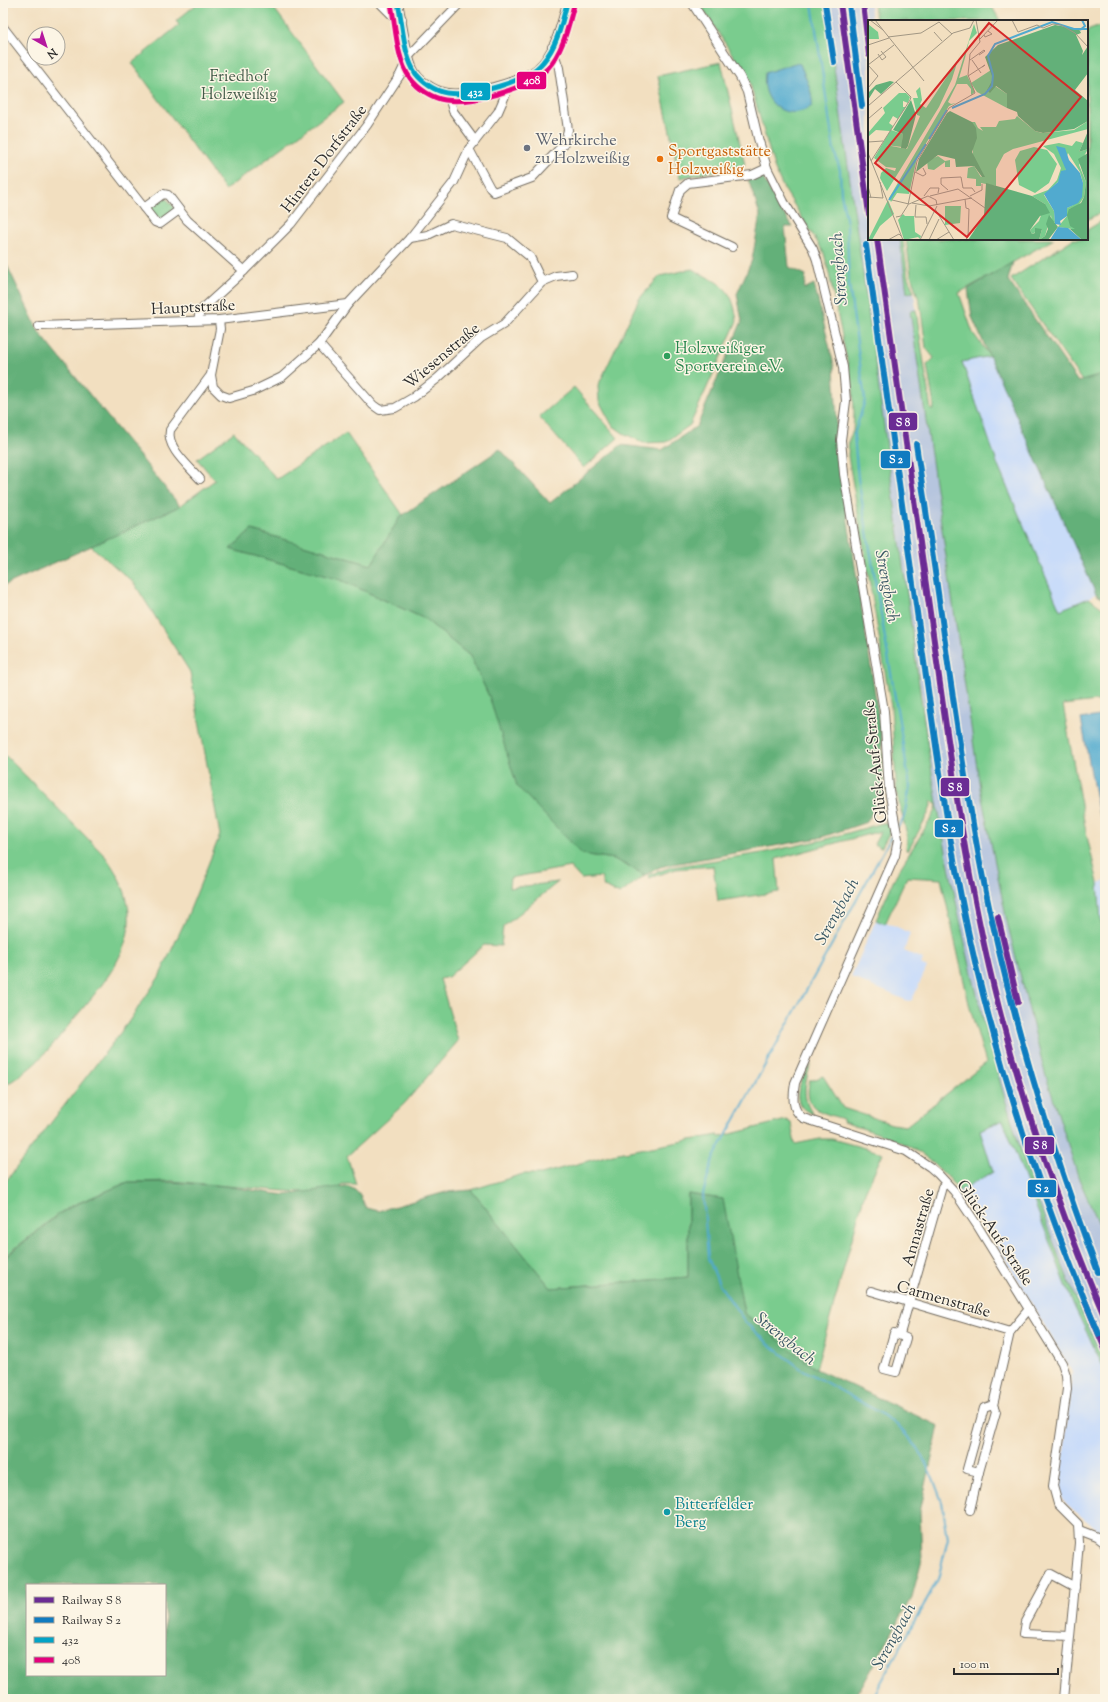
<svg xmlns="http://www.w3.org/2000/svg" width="1108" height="1702" font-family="'Sorts Mill Goudy',serif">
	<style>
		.built { fill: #c9dcf9 }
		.industrial { fill: #b6c5de }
		.green { fill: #7acc8e; stroke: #527c5c }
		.forest { fill: #63b079; stroke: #476e52; fill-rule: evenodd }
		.water { fill: #51aacf; stroke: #3e6a7d }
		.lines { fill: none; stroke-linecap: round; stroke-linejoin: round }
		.stream { stroke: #51aacf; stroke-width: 2 }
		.minor-casing { stroke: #716a5f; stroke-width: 10 }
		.minor { stroke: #fff; stroke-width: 8 }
		.bus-1-casing { stroke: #fcf5e5; stroke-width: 8 }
		.bus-2-casing { stroke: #fcf5e5; stroke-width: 8 }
		.bus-1 { stroke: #02a3c6; stroke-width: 5 }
		.bus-2 { stroke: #e5007d; stroke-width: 5 }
		.rail-1-casing { stroke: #fcf5e5; stroke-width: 9 }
		.rail-2-casing { stroke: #fcf5e5; stroke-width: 9 }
		.rail-1 { stroke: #6b2c94; stroke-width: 6 }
		.rail-2 { stroke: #107bc0; stroke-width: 6 }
		.worship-dot { fill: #6b7280; stroke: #fcf5e5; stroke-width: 1.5 }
		.food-dot { fill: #e8710a; stroke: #fcf5e5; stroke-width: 1.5 }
		.leisure-dot { fill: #2e9e5b; stroke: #fcf5e5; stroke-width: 1.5 }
		.culture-dot { fill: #0f9aa8; stroke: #fcf5e5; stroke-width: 1.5 }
		.labels { text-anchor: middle; stroke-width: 3; stroke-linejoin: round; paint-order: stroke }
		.park-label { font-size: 16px; fill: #435b49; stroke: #fcf5e5 }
		.worship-label { font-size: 16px; fill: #5b616d; stroke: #fcf5e5; text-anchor: start }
		.food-label { font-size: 16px; fill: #c56008; stroke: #fcf5e5; text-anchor: start }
		.street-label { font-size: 16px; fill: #2b2b2b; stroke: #fcf5e5 }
		.leisure-label { font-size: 16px; fill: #27864d; stroke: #fcf5e5; text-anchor: start }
		.culture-label { font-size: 16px; fill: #0d838f; stroke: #fcf5e5; text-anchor: start }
		.water-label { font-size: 17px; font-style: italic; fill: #385764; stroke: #fcf5e5 }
		.inset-river { fill: none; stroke: #51aacf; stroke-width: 2 }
		.inset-road { fill: none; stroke: #a29784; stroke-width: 1 }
		.view { fill: #d62828; fill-opacity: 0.15; stroke: #d62828; stroke-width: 2 }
		.inset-edge { fill: none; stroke: #2b2b2b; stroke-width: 2 }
		.line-badge { stroke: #fcf5e5; stroke-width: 1.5 }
		.badge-label { font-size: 11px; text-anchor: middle; font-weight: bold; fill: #fff }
	</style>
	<rect width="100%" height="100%" fill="#fcf5e5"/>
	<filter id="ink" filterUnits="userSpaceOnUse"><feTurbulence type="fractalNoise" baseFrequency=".025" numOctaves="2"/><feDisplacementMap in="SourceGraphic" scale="8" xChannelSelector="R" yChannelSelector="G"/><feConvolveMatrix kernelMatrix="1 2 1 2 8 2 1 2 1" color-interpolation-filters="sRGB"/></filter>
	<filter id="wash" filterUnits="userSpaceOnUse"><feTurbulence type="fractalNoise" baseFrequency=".012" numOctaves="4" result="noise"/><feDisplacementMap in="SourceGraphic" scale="16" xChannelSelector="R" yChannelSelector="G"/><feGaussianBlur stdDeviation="0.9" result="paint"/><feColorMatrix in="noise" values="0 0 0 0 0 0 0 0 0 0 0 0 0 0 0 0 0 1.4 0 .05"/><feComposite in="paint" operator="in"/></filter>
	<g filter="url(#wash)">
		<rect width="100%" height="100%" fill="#f2dfc0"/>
		<g class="built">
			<polygon points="990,356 1096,594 1060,611 998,466 962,362"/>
			<polygon points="1105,881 1105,972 1098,883"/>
			<polygon points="876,920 886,922 910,933 904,951 923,959 921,964 927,967 912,1000 908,1001 851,977"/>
			<polygon points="1003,1120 1074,1306 1105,1370 1105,1536 1064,1502 1060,1490 1072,1372 1003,1255 959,1191 993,1172 980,1130"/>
		</g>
		<polygon class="industrial" points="825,3 870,3 872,21 869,21 869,239 900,239 907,293 914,292 916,310 910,311 959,647 980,788 1007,922 1045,1073 1079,1179 1105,1237 1105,1363 1076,1300 1035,1195 1010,1119 987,1041 964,942 937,805"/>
		<g class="green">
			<polygon points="198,3 270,3 344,102 225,190 132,63 179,25 176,21"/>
			<path d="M699,3H825C851,188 877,373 902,558C914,641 923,725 938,808C972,999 1021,1187 1105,1363V1370L1074,1306L1003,1120L980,1130L993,1172L959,1191C922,1144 897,1140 843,1122V1119C821,1112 802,1110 810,1080H813L823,1076L843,1108L892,1124L906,1126L986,1063L970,1008L941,879L907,877L885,924L876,920L896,875L935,812L937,805L932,801L929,812L908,851L906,850L907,835L897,795L891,707L848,456L849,439L853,431L854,413L853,389L828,269L824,253L783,187L775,170L749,80Z"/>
			<polygon points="874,3 994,3 991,5 1000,21 876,21"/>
			<polygon points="1105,24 1105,210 1087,220 1087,31"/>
			<polygon points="721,62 745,165 680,178 658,76"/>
			<polygon points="165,197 177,210 159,222 148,208"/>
			<polygon points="1105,219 1105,374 1082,381 1011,279 1073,239 1087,239 1087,230"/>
			<polygon points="900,239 903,239 908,277 914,292 907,293"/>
			<polygon points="906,239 1054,239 959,293 973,333 990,356 962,362 998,466 1060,610 1089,598 1105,610 1105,700 1063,705 1086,832 1098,883 1105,972 1103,1120 1105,1237 1079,1179 1045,1073 1007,922 980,788 910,311 916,310 931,410 933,410 934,406 927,365 934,358 926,348 920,303 911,275"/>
			<path d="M692,269C721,285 732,285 737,321L690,425L666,442L644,443L623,433L612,425L599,401L598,386L639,299L660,276Z"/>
			<polygon points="574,387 618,438 584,468 539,417"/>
			<polygon points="234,432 277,479 346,433 403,515 400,518 371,565 252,530 230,549 341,580 425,619 470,656 489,696 582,854 614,859 645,875 620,894 604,887 601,877 581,879 570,867 510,878 509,888 558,882 503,927 501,946 484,945 448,977 440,979 458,1041 404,1104 347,1156 356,1184 343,1184 326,1193 283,1191 172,1181 128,1182 71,1206 58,1214 3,1258 3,1185 127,1024 159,977 187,917 220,835 190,672 134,583 91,546 180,506 215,480 197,459"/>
			<path d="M3,753L105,856C155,924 119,966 73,1020C52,1046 33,1071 3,1086Z"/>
			<polygon points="883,823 889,825 891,830 881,848 874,844 881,831 776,859 779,892 718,901 713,866 676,869 649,878 649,875 671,867 762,853 823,840"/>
			<path d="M811,1064C805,1081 801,1099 813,1114C787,1105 800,1081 811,1064Z"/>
			<polygon points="786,1120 791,1123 795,1144 820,1139 832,1139 883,1153 865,1192 816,1369 744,1313 722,1199 688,1194 688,1277 551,1288 471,1190 523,1174 541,1174 613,1154 718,1135 719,1137"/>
		</g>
		<g class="forest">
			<polygon points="762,176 779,207 793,227 785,227 789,267 806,275 804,289 814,284 834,365 839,464 882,738 884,790 867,822 819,838 673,864 660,867 645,875 614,859 582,854 517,786 489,696 470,656 425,619 341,580 230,549 252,530 371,565 400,517 500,449 550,503 621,445 662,450 697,426 742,321 737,294 752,260 760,215 748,179"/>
			<polygon points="3,257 39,332 180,506 3,586"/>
			<polygon points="1013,262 1008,280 1078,382 1105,374 1105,601 1096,594 972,317 968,289"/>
			<path d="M128,1182H171L224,1186L285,1195L345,1186C358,1188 361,1197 366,1208L378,1211L446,1192L471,1190L551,1288L688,1277V1194L723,1199L744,1313L816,1369L939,1426L920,1512L922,1559L912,1597L855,1699H3V1259L59,1214L72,1206ZM27,1585H165V1675H27Z"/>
		</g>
		<g class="water">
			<path d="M795,63L800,64C805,77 814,93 812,106C786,124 760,102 765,73Z"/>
			<polygon points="1105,715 1105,815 1099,816 1081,719"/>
		</g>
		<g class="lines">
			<g class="stream">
				<polyline points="812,3 834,150 840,170 841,194 847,223 849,284 865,400 854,435 858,478 910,786 904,817 898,827"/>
				<polyline points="872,1699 938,1579 948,1539 942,1502 933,1478 918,1448 897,1425 877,1411 800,1368 769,1344 746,1323 719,1284 708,1258 703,1194 713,1159 894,832"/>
			</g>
		</g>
	</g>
	<g filter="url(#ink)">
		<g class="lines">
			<defs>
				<g id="minor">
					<polyline points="380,3 392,15 402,19"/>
					<path d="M398,3C402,20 406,55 413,69C418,80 434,91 447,93C467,96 521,82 537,69C555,53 561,25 567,3"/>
					<path d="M692,3L740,77L747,92L758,138L767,168L784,202L813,249L817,260L843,367L846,401L841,440L844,474L884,711L889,790L898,839L895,856L795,1083C793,1095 791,1110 803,1118L906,1151L930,1167L938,1174L954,1191L977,1225L1062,1363L1066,1375L1067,1389L1053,1486L1058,1504L1078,1524L1079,1543L1064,1699"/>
					<polyline points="3,27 155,222 160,224 179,210"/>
					<polyline points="448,93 453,111 475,141"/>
					<polyline points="469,149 490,188 494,192 532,178 564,144 568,130 559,68 552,47"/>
					<polyline points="144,208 163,194 168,195 187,220 244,271"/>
					<polyline points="732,247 671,218 680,190 688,183 752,175 767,168"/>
					<polyline points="542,282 556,276 572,274"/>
					<polyline points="198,320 200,311 244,271 291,224 367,125 400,75 409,56 460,3"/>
					<polyline points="39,326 219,320 348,304 410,238 454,182 469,149 498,112 511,82"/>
					<polyline points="319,344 373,405 380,410 395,408 414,397 438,378 481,338 504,324 542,282 530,257 507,238 451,224 428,235 410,238"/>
					<polyline points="211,375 213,387 221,395 229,398 253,391 282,377 319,344 348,304"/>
					<path d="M200,479C189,466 166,448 170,430L211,375L220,329L219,320"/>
					<polyline points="871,1291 1010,1332"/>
					<polygon points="894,1333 906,1338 896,1372 884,1369"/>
					<polyline points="900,1334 942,1187 946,1183"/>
					<polyline points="993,1405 984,1408 967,1469 979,1472 996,1412 993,1405 1010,1332 1029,1309"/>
					<polyline points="970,1510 979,1472"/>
					<polyline points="1079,1530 1097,1537 1105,1543"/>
					<polyline points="1070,1636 1023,1634 1025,1622 1051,1574 1075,1587"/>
				</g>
			</defs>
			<use href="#minor" class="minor-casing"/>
			<use href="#minor" class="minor"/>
			<defs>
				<path id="bus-1" d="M398,3C403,25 403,55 416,74C423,83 435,91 447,93C472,97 527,82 543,62C557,46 562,23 567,3"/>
				<path id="bus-2" d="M391,4C396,27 396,58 410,78C418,89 432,98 445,100C472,104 528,89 547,69C563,52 568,27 574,5"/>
			</defs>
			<use href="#bus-1" class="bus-1-casing"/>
			<use href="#bus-2" class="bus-2-casing"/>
			<use href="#bus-1" class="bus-1"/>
			<use href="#bus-2" class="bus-2"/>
			<defs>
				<g id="rail-1">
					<polyline points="840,3 869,214"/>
					<polyline points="863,3 869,55"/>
					<path d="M877,239C896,373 915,507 934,641C951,764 968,887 999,1008C1026,1114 1062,1217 1105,1318"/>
					<polyline points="998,917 1018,1002"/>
					<polyline points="1085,1301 1105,1349"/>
				</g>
				<g id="rail-2">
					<polyline points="825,4 834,62"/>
					<polyline points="849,4 862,106"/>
					<path d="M866,245C884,375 902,505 920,634C936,745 950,857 976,966C1006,1092 1048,1215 1099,1334"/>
					<path d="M916,444C927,517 938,590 948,664C959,737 969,810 984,883C1011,1016 1050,1145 1098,1272"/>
				</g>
			</defs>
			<use href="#rail-1" class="rail-1-casing"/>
			<use href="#rail-2" class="rail-2-casing"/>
			<use href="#rail-1" class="rail-1"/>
			<use href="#rail-2" class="rail-2"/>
		</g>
	</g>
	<circle class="worship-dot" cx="527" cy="148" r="4"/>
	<circle class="food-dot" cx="660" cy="159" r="4"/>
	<circle class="leisure-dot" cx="667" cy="356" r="4"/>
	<circle class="culture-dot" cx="667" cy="1512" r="4"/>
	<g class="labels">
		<g class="park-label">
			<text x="239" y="81">Friedhof<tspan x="239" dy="18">Holzweißig</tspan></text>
		</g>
		<g class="worship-label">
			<text x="535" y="145">Wehrkirche<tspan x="535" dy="18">zu Holzweißig</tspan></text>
		</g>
		<g class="food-label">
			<text x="668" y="156">Sportgaststätte<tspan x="668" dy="18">Holzweißig</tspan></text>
		</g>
		<g class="street-label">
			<text transform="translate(323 158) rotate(-53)" y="6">Hintere Dorfstraße</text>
			<text transform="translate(193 306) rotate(-3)" y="6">Hauptstraße</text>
			<text transform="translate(441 355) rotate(-40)" y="6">Wiesenstraße</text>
			<text transform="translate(874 762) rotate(-96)" y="6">Glück-Auf-Straße</text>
			<text transform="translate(917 1227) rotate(-74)" y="6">Annastraße</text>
			<text transform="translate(996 1232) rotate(56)" y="6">Glück-Auf-Straße</text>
			<text transform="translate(944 1298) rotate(16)" y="6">Carmenstraße</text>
		</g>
		<g class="leisure-label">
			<text x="675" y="353">Holzweißiger<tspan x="675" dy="18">Sportverein e.V.</tspan></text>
		</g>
		<g class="culture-label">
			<text x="675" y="1509">Bitterfelder<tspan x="675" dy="18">Berg</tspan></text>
		</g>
		<g class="water-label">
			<text transform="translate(838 269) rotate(-94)" y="6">Strengbach</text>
			<text transform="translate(888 586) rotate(80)" y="6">Strengbach</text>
			<text transform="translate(836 911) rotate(-61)" y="6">Strengbach</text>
			<text transform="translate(786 1338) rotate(39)" y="6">Strengbach</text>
			<text transform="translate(893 1636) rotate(-61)" y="6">Strengbach</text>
		</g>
	</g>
	<g transform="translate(868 20)">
		<rect width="220" height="220" fill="#f2dfc0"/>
		<path d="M0,4L10,12L11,19H0ZM106,4L109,13L101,21L97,38L91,58L99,55L107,72L103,75V69L99,64H89L80,82L83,84L88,83L81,86L49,138L41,174L29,173L23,182L21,178L87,65ZM93,30L84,59L71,87L19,171L12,158L13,153L18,148L27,151L28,148L18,147L6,138L22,111L8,110L1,116L0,113L17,93L15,88L31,73H38L42,77L40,83L35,81V87H38L30,99L25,96L21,103L25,106L23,110L35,114L34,127L18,125L39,129L52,96L49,95L45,78H50L48,71L52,67L54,80L52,84L58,88L90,40ZM123,50L127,66L139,74V88L109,72L103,63ZM149,96L167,111L174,113L206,110L220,101V109L145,129L136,134L128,149V166L113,163V166H108V159L99,158L100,148L106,146L113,157L116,156L105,138L104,102H107L110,108L115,111L112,107H128L131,101L147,99ZM208,121L215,123L211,132L220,129L211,145L218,162L216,177L210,186L201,189L212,207L211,210L190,207L199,196V188L205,185L215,163L212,152L200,133L197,142L198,150L190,162L176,175L186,191L187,202L184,203L183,195L177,216L171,220L174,209L164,214L162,210L171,201L177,184L164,176L180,170L189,160L193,148L186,134L175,126L191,123L204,126ZM166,127L179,130L189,144L181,163L167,173L151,165L147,140L152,131ZM70,136L77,141L82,140V147H77V142L66,150L60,149L59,141ZM20,180L26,194L12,206L4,220H0ZM77,186H93L92,203L77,205ZM35,194L37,196H46L47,212L53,216L52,219L50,217L36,220L30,200Z" fill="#7acc8e"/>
		<path d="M187,5L211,9L213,13L208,15L215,31L214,35L220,26V53L207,70L220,81V101L206,109L175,113L167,111L150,96L149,92L139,88V74L128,66L122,73L119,70L125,59L117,37L130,25ZM22,61L26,62L13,74L7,69L0,80V73L8,65ZM43,80L48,95L40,126L38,129L33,128L35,114L25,110ZM82,91L104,102L108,108L109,118L104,132L117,157H114L106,146L88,147L87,139L70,135L48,152L51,139L79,93ZM220,111V129L211,132L215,123ZM220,133V220H214L202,209H207L202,206L199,195L201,189L213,183L216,177L218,162L210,139ZM118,163L164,176L177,184L182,193L172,196L162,210L164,214L167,213V208L174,209L171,220L177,216L180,209L178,204L181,195L190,207L180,220H100L116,196Z" fill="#63b079"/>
		<path d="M188,126L197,128L201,140L212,153L215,163L214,177L210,183L199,188V196L192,201L193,205L187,204L186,191L176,174L190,162L193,151L198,150ZM190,207L200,208L214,220H182Z" fill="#51aacf"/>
		<path class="inset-river" d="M212,10L217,6L214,0M84,88L117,74L124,66L125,55L120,36L127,24L184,2L206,9H220M61,119L79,90M21,180L58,124"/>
		<path class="inset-road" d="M2,0L15,10M7,0L56,61M144,0L150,12L169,5L175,8L185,4L193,5L207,13L220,27M71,2L84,14M66,12L74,21M116,15L117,17L124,14L120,11M20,17L53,13L71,2M112,19L130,0M0,25L21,18M10,34L14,40L18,37L13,31M102,40L116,30L117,31L111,35M104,40L113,53M0,45L26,25M0,45L10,56L0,68M100,56L117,45L114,47M0,86L85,13L102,8L106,0M0,99L14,87M0,122L15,121M0,133L35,220M3,141L42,80L43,77L28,62M47,152L55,156L58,154L55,148M0,166L3,178M95,168H104L107,172M80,170L73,164V158L93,157L95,168M56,176L62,168H71L70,173M62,176L90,169L117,188M102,176L114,170V164M0,177L15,178L12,162M24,180L41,184L60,176L68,180L69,185M44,183L61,186L104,178M48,185L47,197H58L59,204M67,189L86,220M28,197L33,196L40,185L49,141L81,88L107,73L100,55L102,34L112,22L108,0M20,220L31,214L33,216M52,220L69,186M61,220L71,199M68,220L81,212M97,220L100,217L101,189L98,188L97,179"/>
		<path class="view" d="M121,3L213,77L99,217L7,143Z"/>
		<rect width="220" height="220" class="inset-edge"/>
	</g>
	<g class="line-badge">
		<rect x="516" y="71" width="31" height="19" rx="4" fill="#e5007d"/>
		<rect x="460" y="82" width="31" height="19" rx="4" fill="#02a3c6"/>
		<rect x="888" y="412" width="30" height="19" rx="4" fill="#6b2c94"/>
		<rect x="880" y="450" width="31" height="19" rx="4" fill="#107bc0"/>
		<rect x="940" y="777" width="30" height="20" rx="4" fill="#6b2c94"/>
		<rect x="934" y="819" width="30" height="19" rx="4" fill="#107bc0"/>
		<rect x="1024" y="1136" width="31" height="19" rx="4" fill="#6b2c94"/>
		<rect x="1027" y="1179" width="30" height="19" rx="4" fill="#107bc0"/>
	</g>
	<g class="badge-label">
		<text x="532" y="84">408</text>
		<text x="475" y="96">432</text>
		<text x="903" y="426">S 8</text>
		<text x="896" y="463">S 2</text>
		<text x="955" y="791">S 8</text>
		<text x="949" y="832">S 2</text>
		<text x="1040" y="1149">S 8</text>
		<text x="1042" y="1192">S 2</text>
	</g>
	<rect width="1108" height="1702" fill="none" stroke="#fcf5e5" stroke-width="16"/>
	<rect x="26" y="1584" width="140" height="92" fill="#fcf5e5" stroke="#a8a49b"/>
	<rect x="34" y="1597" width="20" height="6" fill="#6b2c94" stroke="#a8a49b"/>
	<text x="62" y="1604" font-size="12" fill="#2b2b2b">Railway S 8</text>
	<rect x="34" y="1617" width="20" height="6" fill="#107bc0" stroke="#a8a49b"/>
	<text x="62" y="1624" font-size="12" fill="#2b2b2b">Railway S 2</text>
	<rect x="34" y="1637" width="20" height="6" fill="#02a3c6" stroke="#a8a49b"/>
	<text x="62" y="1644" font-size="12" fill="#2b2b2b">432</text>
	<rect x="34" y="1657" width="20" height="6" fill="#e5007d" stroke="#a8a49b"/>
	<text x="62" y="1664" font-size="12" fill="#2b2b2b">408</text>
	<g transform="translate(46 46) rotate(141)"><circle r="19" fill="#fcf5e5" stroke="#a8a49b"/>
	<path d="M0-3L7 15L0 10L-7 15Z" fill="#b5179e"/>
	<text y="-6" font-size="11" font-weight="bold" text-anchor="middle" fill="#2b2b2b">N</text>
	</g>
	<path d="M954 1668v6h104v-6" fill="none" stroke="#2b2b2b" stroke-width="2"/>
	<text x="960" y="1668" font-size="12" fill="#2b2b2b" stroke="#fcf5e5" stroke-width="3" paint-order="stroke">100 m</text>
</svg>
